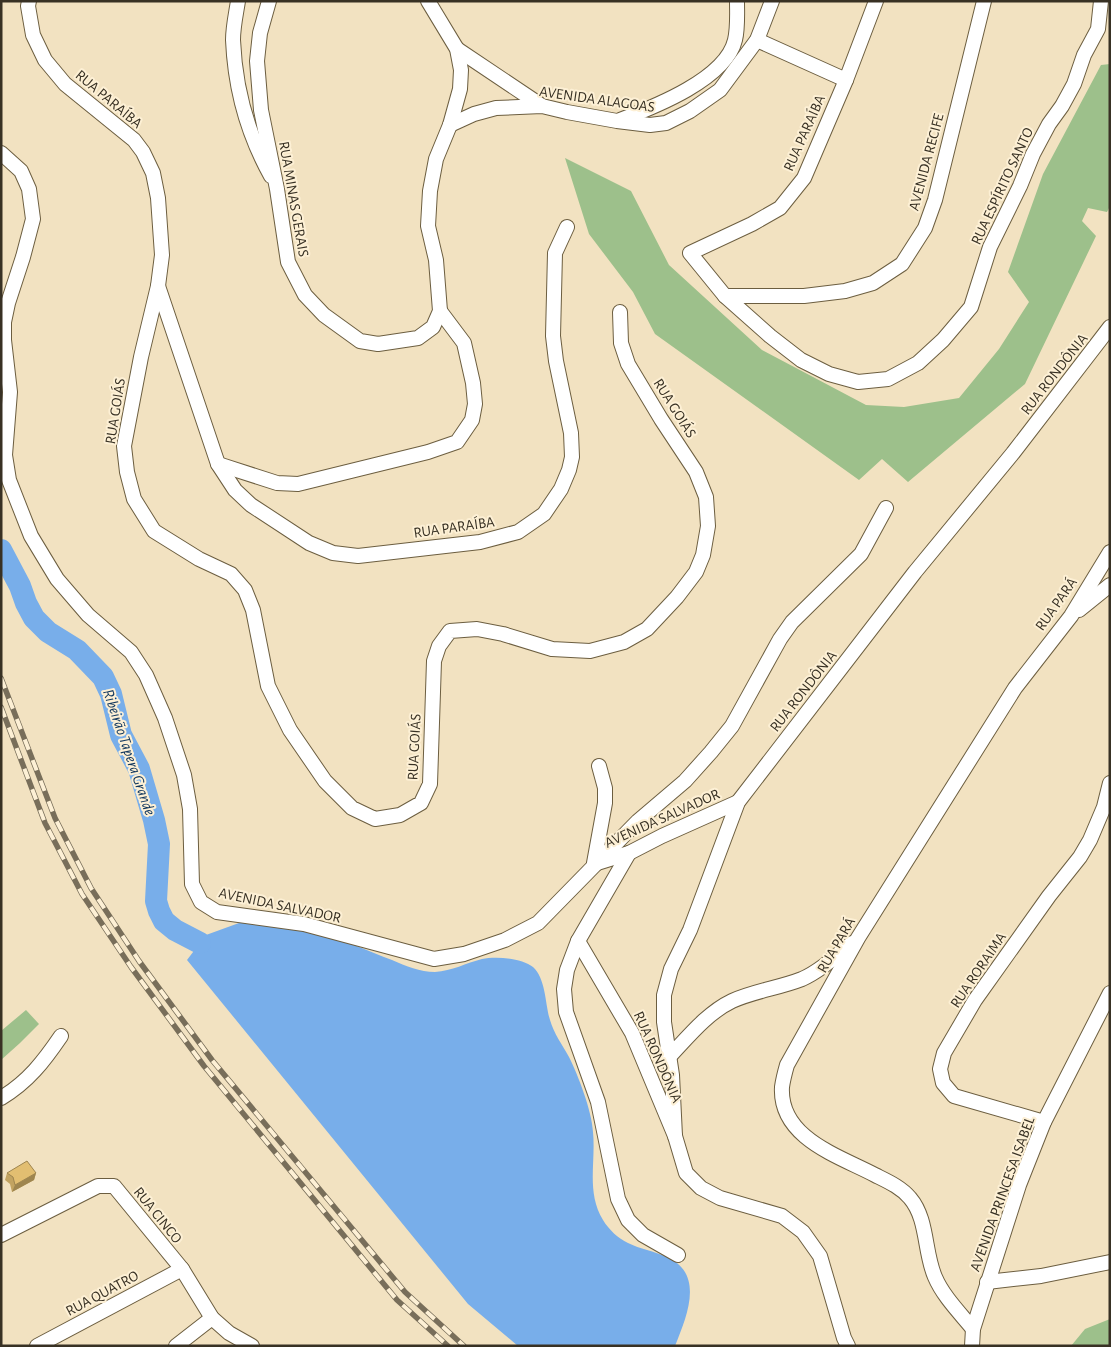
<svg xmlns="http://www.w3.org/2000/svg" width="1111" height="1347" font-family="'Alegreya Sans',sans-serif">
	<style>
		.green { fill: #9dc08b }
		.water { fill: #78aeea }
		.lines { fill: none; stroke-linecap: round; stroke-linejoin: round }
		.river { stroke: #78aeea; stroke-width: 22 }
		.minor-casing { stroke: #6c5e40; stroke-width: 16 }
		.minor { stroke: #fff; stroke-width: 14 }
		.rail-casing { stroke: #786e5a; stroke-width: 5.5 }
		.rail { stroke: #fdf0d5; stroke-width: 4; stroke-dasharray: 11; stroke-linecap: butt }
		.wall { fill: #c2a361 }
		.shaded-wall { fill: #9e854f }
		.building { fill: #e2be71; stroke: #9e854f }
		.labels { text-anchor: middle; stroke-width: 4; stroke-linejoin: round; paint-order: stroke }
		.street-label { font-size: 15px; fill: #383124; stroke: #fdf0d5 }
		.water-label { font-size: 16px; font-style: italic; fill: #11375e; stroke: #fdf0d5 }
	</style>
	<rect width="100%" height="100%" fill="#f2e2c1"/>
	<g class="green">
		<polygon points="1110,64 1110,206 1107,212 1088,208 1082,221 1096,236 1025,384 908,482 882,459 859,480 655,334 633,292 589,234 565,158 631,191 669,265 762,350 866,405 904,407 959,398 999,349 1029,302 1008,272 1043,174 1101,65"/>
		<polygon points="26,1010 39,1024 20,1043 1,1060 1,1031"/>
		<polygon points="1110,1319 1110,1346 1071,1346 1085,1329"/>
	</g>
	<path class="water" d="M266,922C283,925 301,927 318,932C343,939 367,951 392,960C406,966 420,972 435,972C452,971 466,963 482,959C496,956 522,958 533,967C546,979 545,1004 550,1020C554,1034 562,1044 569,1057C578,1075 592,1111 593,1132C596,1162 586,1192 603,1220C609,1230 618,1238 628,1243C640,1249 654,1251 667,1257C705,1274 687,1316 675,1346H518L468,1304L187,960L206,935L239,923Z"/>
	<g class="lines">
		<polyline class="river" points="1,550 20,586 26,603 34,618 48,632 77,650 103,677 111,694 121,735 139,769 154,820 159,844 156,901 159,911 164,921 175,930 200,943"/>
		<defs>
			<g id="minor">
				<polyline points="29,1 28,6 33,35 45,60 65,84 134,140 143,152 153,173 158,198 162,255 158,286 141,357 124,446 127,472 134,499 154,531 199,559 231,574 245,590 253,610 268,686 290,730 325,781 352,808 375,819 400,815 421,803 430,784 434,661 439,646 450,631 477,629 503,634 552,649 590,651 624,642 647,629 677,597 696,572 703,555 708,526 706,497 696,472 661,419 628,364 621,343 620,312"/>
				<path d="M238,1C236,14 233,27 233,40C235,87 248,135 271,176"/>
				<polyline points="269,1 260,33 257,61 261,110 277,189 288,262 305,295 324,315 360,341 378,344 418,338 433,327 440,311 436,260 428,226 430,191 436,159 450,125 460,89 461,70 457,49 428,1"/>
				<polyline points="876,1 846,80 804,178 780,208 752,224 690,253 725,296 770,336 801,360 829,374 858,382 888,379 918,363 943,340 971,307 990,247 1020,186 1033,154 1049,124 1062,106 1074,84 1084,55 1098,29 1101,1"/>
				<polyline points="757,40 846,80"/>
				<polyline points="457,49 542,106"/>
				<path d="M620,120C654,107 726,79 735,40C738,28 737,13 737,1"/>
				<polyline points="450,125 474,114 496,108 542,106 567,112 617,121 650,125 666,123 690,111 720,90 757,40 772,1"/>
				<polyline points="1,153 21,171 29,189 33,219 23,257 8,303 4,322 4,340 10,392 5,455 9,480 31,536 57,579 88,615 131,652 146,675 165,718 184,775 190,809 192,884 201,902 217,912 304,924 434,959 464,954 505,940 538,923 638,821 685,781 711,752 732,726 780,639 792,622 861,554 886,508"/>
				<polyline points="158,286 218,464 235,490 251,505 309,543 333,553 358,556 480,542 518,532 544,514 561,489 569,470 572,457 571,433 556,361 553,336 555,253 567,227"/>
				<polyline points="725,296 804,296 845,291 873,283 902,264 925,228 935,200 984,1"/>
				<polyline points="218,464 277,483 298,484 428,452 457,442 472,420 475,404 473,383 464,343 440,311"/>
				<polyline points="1079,610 1110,585"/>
				<polyline points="629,853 578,941 567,970 564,989 566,1012 598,1102 618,1199 628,1220 643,1235 678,1255"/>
				<polyline points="594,863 605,803 605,788 599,766"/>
				<polyline points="597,863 629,853 662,836 738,802"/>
				<polyline points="578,941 632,1033 675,1136 686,1173 701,1188 720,1198 782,1216 803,1232 820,1256 844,1338 848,1346"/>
				<path d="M669,1057C688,1037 707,1013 732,1001C754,991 779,988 802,979C820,971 836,956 852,943"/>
				<path d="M1,1098C28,1082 44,1061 61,1036"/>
				<polyline points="1044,1122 954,1096 943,1083 940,1069 944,1053 975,1000 1049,896 1080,857 1090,840 1104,807 1110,783"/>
				<polyline points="675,1136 672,1075 664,1022 664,995 671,969 690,930 738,802 915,572 1013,453 1110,327"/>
				<polyline points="1,1235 98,1186 114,1186 182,1269 212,1318 229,1333 252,1346"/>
				<polyline points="987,1282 1041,1276 1110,1262"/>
				<path d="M973,1329C960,1313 943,1296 935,1277C924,1252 928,1219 910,1198C901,1187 887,1181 875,1175C839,1156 779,1138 782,1087C783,1080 785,1072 787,1065L858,938L1015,688L1071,616L1110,552"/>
				<polyline points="37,1346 182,1269"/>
				<polyline points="176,1346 212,1318"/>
				<polyline points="972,1346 973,1329 1019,1185 1044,1122 1110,993"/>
			</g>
		</defs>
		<use href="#minor" class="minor-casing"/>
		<use href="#minor" class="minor"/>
		<defs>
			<g id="rail">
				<polyline points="1,678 55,818 91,888 139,961 212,1060 405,1292 464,1346"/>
				<polyline points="1,707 45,823 82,894 131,967 204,1066 397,1300 448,1346"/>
			</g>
		</defs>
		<use href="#rail" class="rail-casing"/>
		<use href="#rail" class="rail"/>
	</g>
	<polygon class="wall" points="7,1173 36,1173 34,1180 12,1192 10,1184 5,1180"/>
	<polygon class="shaded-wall" points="36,1173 34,1180 12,1192 15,1185"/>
	<polygon class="building" points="27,1161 36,1173 15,1185 13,1177 7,1173"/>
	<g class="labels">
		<g class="street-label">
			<text transform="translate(109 99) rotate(40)" y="5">RUA PARAÍBA</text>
			<text transform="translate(597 99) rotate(8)" y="5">AVENIDA ALAGOAS</text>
			<text transform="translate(804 133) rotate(-66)" y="5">RUA PARAÍBA</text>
			<text transform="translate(926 162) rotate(-75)" y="5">AVENIDA RECIFE</text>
			<text transform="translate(1002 186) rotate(-65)" y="5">RUA ESPÍRITO SANTO</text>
			<text transform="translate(294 199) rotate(80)" y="5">RUA MINAS GERAIS</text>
			<text transform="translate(1054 374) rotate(-52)" y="5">RUA RONDÔNIA</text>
			<text transform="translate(675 408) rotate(58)" y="5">RUA GOIÁS</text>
			<text transform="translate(115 411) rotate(-81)" y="5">RUA GOIÁS</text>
			<text transform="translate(454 527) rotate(-8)" y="5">RUA PARAÍBA</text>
			<text transform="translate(1056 604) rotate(-55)" y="5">RUA PARÁ</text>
			<text transform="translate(803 691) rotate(-52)" y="5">RUA RONDÔNIA</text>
			<text transform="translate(414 747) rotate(-87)" y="5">RUA GOIÁS</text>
			<text transform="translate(662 818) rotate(-24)" y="5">AVENIDA SALVADOR</text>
			<text transform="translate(280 905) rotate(12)" y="5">AVENIDA SALVADOR</text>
			<text transform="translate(836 945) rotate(-60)" y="5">RUA PARÁ</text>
			<text transform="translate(978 970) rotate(-56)" y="5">RUA RORAIMA</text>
			<text transform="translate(658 1057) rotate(66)" y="5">RUA RONDÔNIA</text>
			<text transform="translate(1002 1194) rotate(-70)" y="5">AVENIDA PRINCESA ISABEL</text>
			<text transform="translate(158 1215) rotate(51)" y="5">RUA CINCO</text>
			<text transform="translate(102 1293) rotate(-28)" y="5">RUA QUATRO</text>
		</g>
		<g class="water-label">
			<text transform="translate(130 752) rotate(71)" y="6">Ribeirão Tapera Grande</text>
		</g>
	</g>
	<rect width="1111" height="1347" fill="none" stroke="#383124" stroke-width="5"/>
</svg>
